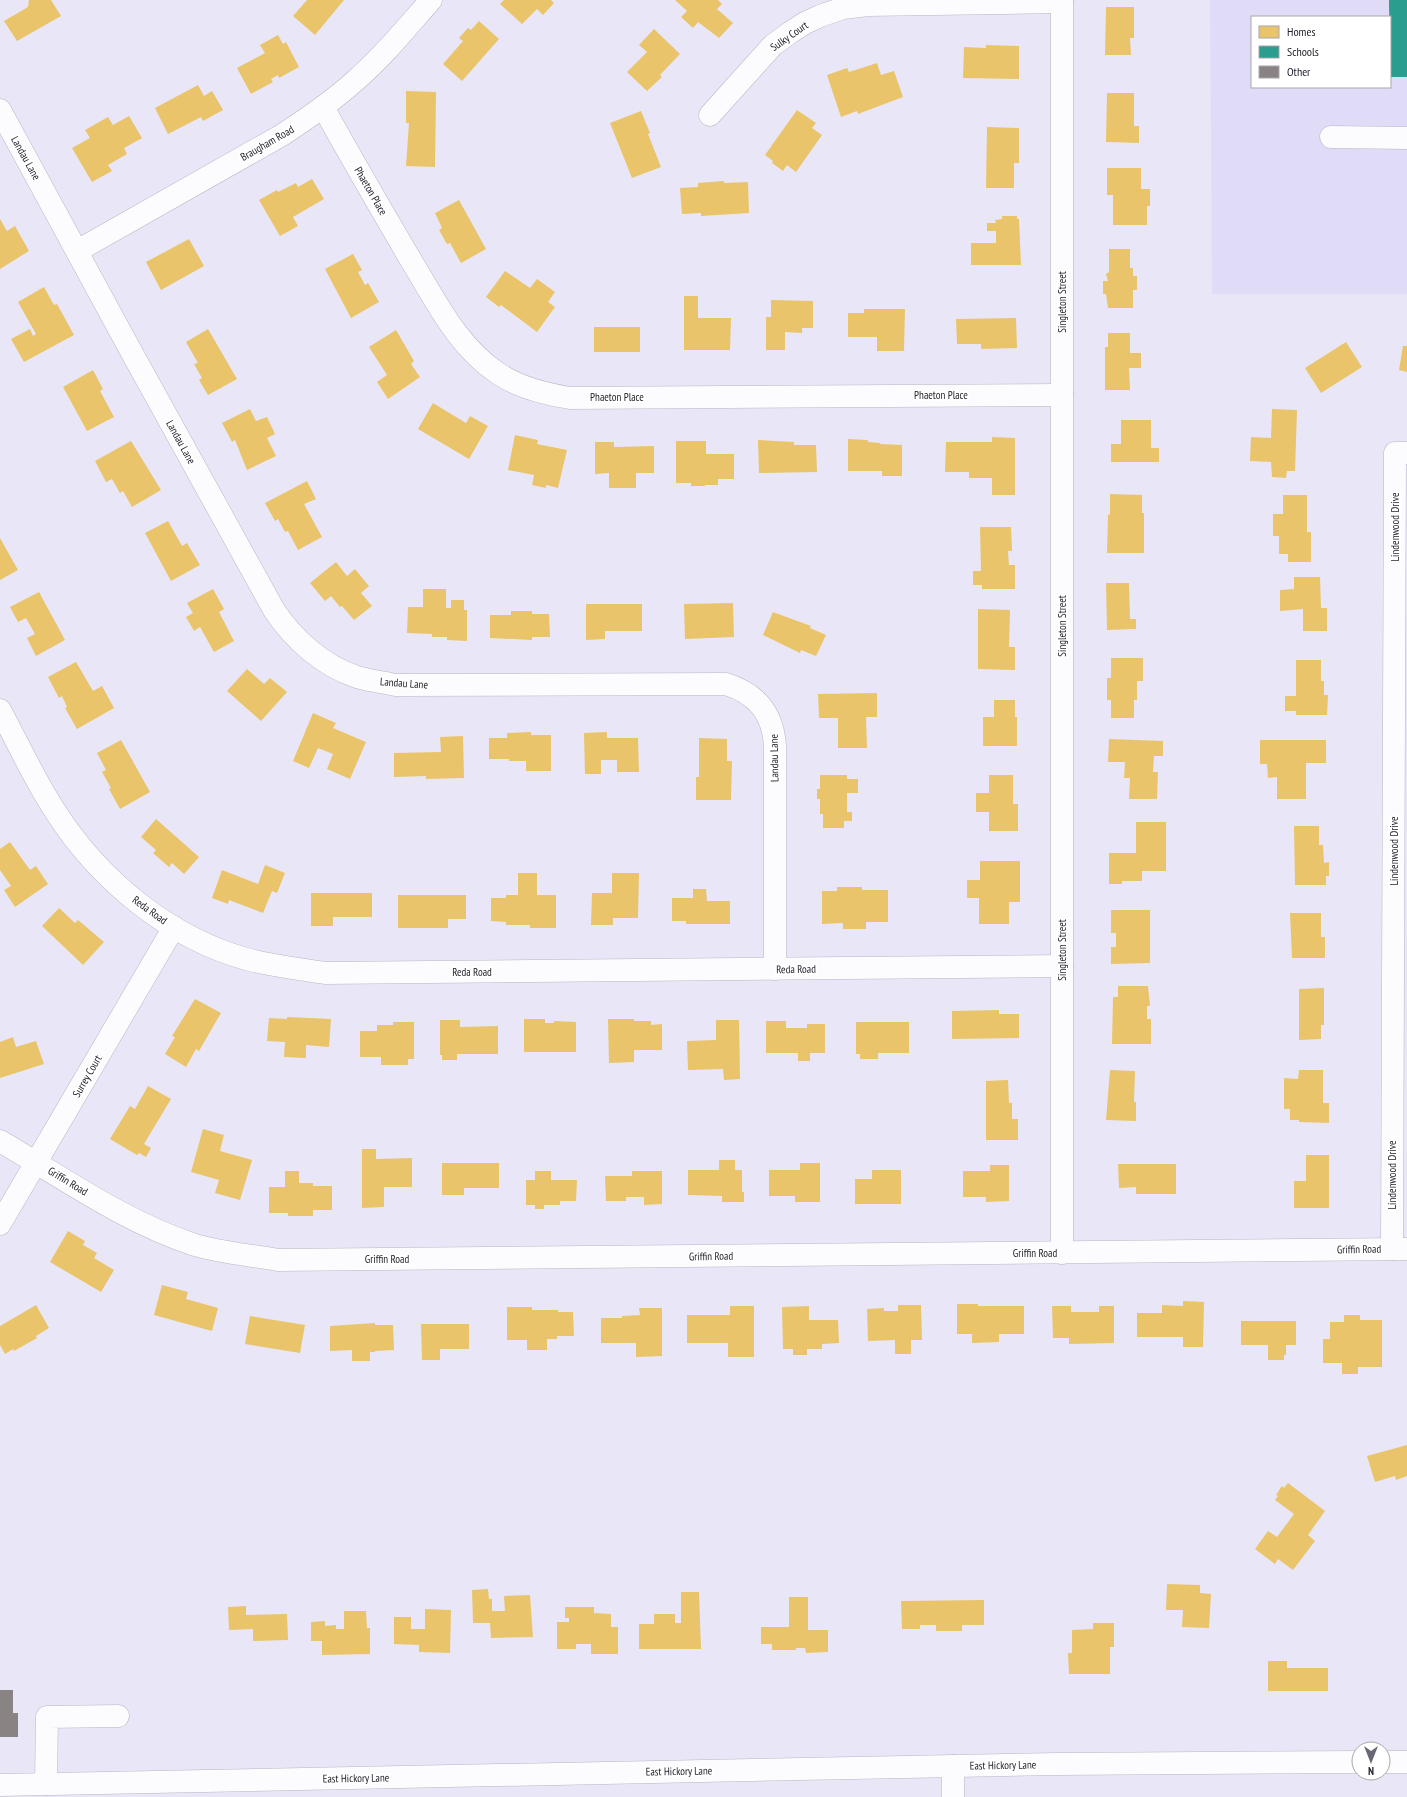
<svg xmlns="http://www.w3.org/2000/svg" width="1407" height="1797" font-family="'PT Sans Narrow',sans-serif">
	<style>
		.built { fill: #e0dcf8; fill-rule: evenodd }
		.homes { fill: #e9c46a }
		.schools { fill: #2a9d8f }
		.building { fill: #8a8384 }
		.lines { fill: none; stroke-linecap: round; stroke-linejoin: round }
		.minor-casing { stroke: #b8b6c3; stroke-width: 23 }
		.minor { stroke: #fcfbfe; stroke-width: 22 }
		.labels { text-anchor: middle; stroke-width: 4; stroke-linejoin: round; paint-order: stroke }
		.street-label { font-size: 11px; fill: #24232e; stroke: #fff }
	</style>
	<rect width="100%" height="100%" fill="#e9e7f7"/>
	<path class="built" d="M1210,0H1407V294H1212ZM1252,17H1390V87H1252Z"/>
	<g class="homes">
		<polygon points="29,0 51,0 61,16 17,41 4,21 28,7"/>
		<polygon points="307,0 344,0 315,35 293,16"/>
		<polygon points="504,0 551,0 554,3 543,15 537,9 522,24 500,4"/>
		<polygon points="675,0 718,0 722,4 717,9 733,23 719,38 698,22 693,28 681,17 687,11"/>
		<polygon points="1106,7 1134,7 1134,38 1130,38 1131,55 1105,55"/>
		<polygon points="479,21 499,39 462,81 443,64 463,41 459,38 468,28 471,30"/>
		<polygon points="654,29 680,54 660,75 662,77 647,91 627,72 647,52 639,45"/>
		<polygon points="278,35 283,44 286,42 299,67 279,78 278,75 271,79 273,82 251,94 237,68 265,53 260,45"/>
		<polygon points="986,45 1019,46 1019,79 963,78 964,47 986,48"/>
		<polygon points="877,63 881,75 894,71 903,97 858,114 857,111 841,117 827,75 847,68 849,72"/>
		<polygon points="198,85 204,96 212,91 223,110 203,121 201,117 168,134 155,108"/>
		<polygon points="406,91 436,92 435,167 406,166 409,123 406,123"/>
		<polygon points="1107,93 1134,93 1134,126 1139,126 1139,143 1106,142"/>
		<polygon points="797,110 816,123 812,128 822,135 796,172 787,165 783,171 772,163 773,161 765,155"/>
		<polygon points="641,111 650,133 648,134 661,167 632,178 610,123"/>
		<polygon points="129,116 142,138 124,148 127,154 108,165 112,171 92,182 72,148 90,138 85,130 108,117 113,125"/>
		<polygon points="987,127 1019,128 1019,163 1014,163 1014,188 986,188"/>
		<polygon points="1107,168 1141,168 1141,189 1150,189 1150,206 1147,206 1147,225 1113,225 1113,195 1107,195"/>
		<polygon points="312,179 324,199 293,217 298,226 280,236 259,200 277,190 278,192 296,183 298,187"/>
		<polygon points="724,181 724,183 748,182 749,213 701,216 701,213 682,214 680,188 698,187 698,183"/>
		<polygon points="459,200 486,249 461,263 450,243 447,244 439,230 442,228 435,213"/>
		<polygon points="1002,216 1017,216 1017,219 1019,219 1021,265 971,265 971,243 996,243 996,231 987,231 987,223 996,223 995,220 1002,219"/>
		<polygon points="0,219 7,231 15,226 29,251 0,269"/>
		<polygon points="189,239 204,266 161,290 146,262"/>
		<polygon points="1109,249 1130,249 1130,268 1133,268 1133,276 1137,276 1137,290 1133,290 1133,308 1108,308 1106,294 1103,294 1103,281 1108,281 1106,274 1109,272"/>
		<polygon points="353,254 362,270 358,272 365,285 368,283 379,302 351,318 325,269"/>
		<polygon points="505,271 530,288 537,279 555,292 548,302 555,307 537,332 501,305 499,307 486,297"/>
		<polygon points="44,287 54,305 57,304 74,335 24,362 11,339 30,329 33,336 36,334 18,302"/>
		<polygon points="684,296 698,296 698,318 731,318 730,350 684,350"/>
		<polygon points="771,300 813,301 813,328 802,328 802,333 785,332 785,350 766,350 766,317 771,317"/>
		<polygon points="864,309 905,309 904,351 877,351 877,337 848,337 848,313 864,313"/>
		<polygon points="1016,318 1017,348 981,349 981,344 957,344 956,319"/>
		<rect x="594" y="327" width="46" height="25"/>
		<polygon points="208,329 237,379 208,395 199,380 202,378 194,364 198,363 186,342"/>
		<polygon points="396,330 414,361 411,364 420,377 388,399 377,382 387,375 369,347"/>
		<polygon points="1108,333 1130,333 1130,353 1141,353 1141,368 1129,368 1130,390 1105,390 1105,347 1108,347"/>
		<polygon points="1346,342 1362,367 1321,393 1305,368"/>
		<polygon points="1403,346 1407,346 1407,372 1399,370"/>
		<polygon points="93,370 103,389 100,391 114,417 87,431 63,387"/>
		<polygon points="433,403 466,423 470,416 488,426 469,459 418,429"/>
		<polygon points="250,409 256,421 267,417 275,434 267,438 276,456 247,470 235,440 232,442 222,423"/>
		<polygon points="1272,409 1297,410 1295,471 1287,471 1286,478 1272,477 1271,462 1250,461 1251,437 1271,438"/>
		<polygon points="1121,420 1151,420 1151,448 1159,448 1159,462 1111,462 1111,444 1121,444"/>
		<polygon points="515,435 538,440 537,444 567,450 558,488 546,485 546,488 532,485 534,475 508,470"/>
		<polygon points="992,437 1015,438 1015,495 992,495 992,478 969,478 969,472 945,472 946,442 992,442"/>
		<polygon points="848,439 868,440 868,442 880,443 880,444 902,445 902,476 882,476 882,471 848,471"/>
		<polygon points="758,440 794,442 794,445 816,445 817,472 759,473"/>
		<polygon points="131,441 161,490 132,507 123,491 120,493 112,479 106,482 95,461"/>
		<polygon points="676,441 706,441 706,454 734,454 734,479 718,479 718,485 705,485 705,486 691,486 691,483 676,483"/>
		<polygon points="595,442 614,442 614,447 654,446 654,473 636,473 636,488 609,488 609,473 595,474"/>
		<polygon points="307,481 316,499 304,504 322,537 298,550 288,531 285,532 278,519 275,521 265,503"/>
		<polygon points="1110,494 1142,495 1142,513 1144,513 1144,553 1107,553 1108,514 1110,515"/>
		<polygon points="1283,495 1307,495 1307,532 1311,532 1311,562 1288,562 1288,554 1279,554 1279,536 1273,536 1273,514 1283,514"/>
		<polygon points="168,521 182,546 187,543 200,565 171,581 145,533"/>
		<polygon points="980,527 1011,527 1012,551 1008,551 1009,565 1015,565 1015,589 982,589 982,585 973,585 973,571 981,571"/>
		<polygon points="0,538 18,570 0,580"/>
		<polygon points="336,562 347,576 355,569 369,586 361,593 372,606 354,620 342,606 340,607 331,596 325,601 310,583"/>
		<polygon points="1294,577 1320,577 1321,608 1327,608 1327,631 1303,631 1303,609 1280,611 1280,590 1294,589"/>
		<polygon points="1106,583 1129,583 1130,619 1136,619 1136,629 1107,630"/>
		<polygon points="213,589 224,609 219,612 234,641 214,652 200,627 194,631 186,617 193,613 187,603"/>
		<polygon points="423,589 446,589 446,608 451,608 451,600 464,600 464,610 467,610 467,641 447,640 447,637 432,637 432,634 407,633 408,607 423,607"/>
		<polygon points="39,592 65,640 36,656 27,638 35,634 26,618 18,622 10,607"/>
		<polygon points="733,603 734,637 685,639 684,604"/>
		<polygon points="586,604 642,604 642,631 605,631 605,639 586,640"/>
		<polygon points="978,609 1010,610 1009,647 1015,647 1015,670 978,669"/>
		<polygon points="511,611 532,611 532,614 549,614 550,637 532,637 532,640 490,638 490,615 511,615"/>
		<polygon points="773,612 811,626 810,628 826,635 816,656 801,650 800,653 763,635"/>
		<polygon points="1111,658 1143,658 1143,681 1137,681 1137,700 1134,700 1134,718 1111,718 1111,700 1107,700 1107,678 1111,678"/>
		<polygon points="1296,660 1321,660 1321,681 1324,681 1324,695 1328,695 1327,715 1296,715 1296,711 1285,711 1285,696 1296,696"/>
		<polygon points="76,662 93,691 102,686 114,708 77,729 65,708 67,707 62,696 59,698 48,677"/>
		<polygon points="247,669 264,684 270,678 287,692 261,721 227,691"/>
		<polygon points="877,693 877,717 866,717 867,748 838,748 838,718 819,718 818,694"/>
		<polygon points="994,700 1015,700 1015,717 1017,717 1017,746 983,746 983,717 994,717"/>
		<polygon points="313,713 336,723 333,728 366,742 350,779 327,769 333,754 318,748 309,768 293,761"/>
		<polygon points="531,732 531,735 551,735 551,771 526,771 526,761 509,761 509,759 489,759 489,738 507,738 507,733"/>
		<polygon points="607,732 607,738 638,738 639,772 617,772 617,760 601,760 601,774 585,774 584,733"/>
		<polygon points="463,736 464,778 426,779 426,776 394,777 394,753 441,752 440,737"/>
		<polygon points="699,738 727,739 727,761 732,761 731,800 696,800 696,777 699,777"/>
		<polygon points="1109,739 1163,741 1163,756 1154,756 1153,772 1158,772 1157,799 1129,799 1130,778 1124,778 1125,762 1108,762"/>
		<polygon points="121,740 150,792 120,809 109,789 111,788 102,772 106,770 97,753"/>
		<polygon points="1260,740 1326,740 1326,763 1306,763 1306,799 1277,799 1277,777 1268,778 1267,764 1260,764"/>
		<polygon points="820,775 847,775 847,779 858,779 858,793 847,793 847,812 852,812 852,821 844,821 844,828 823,828 823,814 820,814 820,799 817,799 817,789 820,789"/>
		<polygon points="989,775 1013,775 1013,804 1018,804 1018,831 989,831 989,812 976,812 976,793 989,793"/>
		<polygon points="156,819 199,857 184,874 172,863 169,867 153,853 156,850 141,837"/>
		<polygon points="1136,822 1166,822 1166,871 1142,871 1142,881 1122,881 1122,884 1109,884 1109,853 1136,853"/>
		<polygon points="1294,826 1319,826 1319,845 1323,845 1324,863 1329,862 1329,876 1326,876 1326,885 1295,885"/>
		<polygon points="10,842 30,870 36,866 48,884 15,907 4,890 11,886 0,870 0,849"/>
		<polygon points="980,861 1020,861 1020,902 1009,902 1009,924 979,924 979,898 967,898 967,880 980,880"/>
		<polygon points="265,865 285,873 277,893 272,891 263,913 229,900 228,904 212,898 222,870 258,884"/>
		<polygon points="518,873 537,873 537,895 556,895 556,928 530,928 530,925 506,925 506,922 491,921 491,898 506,898 506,895 518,895"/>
		<polygon points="612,873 639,873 638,918 613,918 613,925 591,925 592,893 612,893"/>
		<polygon points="837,887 862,887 862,890 888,890 888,922 866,922 866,929 843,929 843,923 822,924 822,891 837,891"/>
		<polygon points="693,889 706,889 707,901 730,901 730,924 686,924 686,921 672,921 672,898 693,898"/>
		<polygon points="311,893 372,893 372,917 333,917 333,926 311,926"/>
		<polygon points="398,895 466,895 466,919 448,919 448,928 398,928"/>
		<polygon points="59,908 75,923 78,920 104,942 83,965 42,926"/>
		<polygon points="1111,910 1150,910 1150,963 1111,964 1111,947 1116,947 1116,933 1111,933"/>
		<polygon points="1290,913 1321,913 1321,937 1325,937 1325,958 1292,958"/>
		<polygon points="1118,986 1148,986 1150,1006 1147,1006 1147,1019 1151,1019 1151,1044 1112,1044 1113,997 1118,997"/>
		<polygon points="1324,988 1324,1025 1321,1025 1321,1039 1299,1040 1299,989"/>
		<polygon points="195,999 221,1013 199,1051 196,1049 186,1067 165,1054 175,1037 172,1036"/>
		<polygon points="999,1010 999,1014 1019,1014 1019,1038 952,1039 952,1011"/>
		<polygon points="287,1017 331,1019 329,1047 306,1045 306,1058 284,1057 285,1042 267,1041 269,1018 287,1019"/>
		<polygon points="524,1019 545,1019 545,1023 554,1023 554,1021 576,1022 576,1052 524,1052"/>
		<polygon points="608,1019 634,1019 634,1021 651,1021 651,1025 662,1024 662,1050 634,1050 634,1062 609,1063"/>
		<polygon points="440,1020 460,1020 460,1027 498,1026 498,1054 457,1054 457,1060 442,1060 442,1055 440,1055"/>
		<polygon points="716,1020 739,1020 740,1079 724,1080 723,1069 688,1070 687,1041 716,1040"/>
		<polygon points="766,1021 786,1021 786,1028 807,1028 807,1024 825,1024 825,1053 810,1053 810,1061 798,1061 798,1053 766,1053"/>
		<polygon points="393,1022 414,1022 414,1059 408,1059 408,1065 381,1065 381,1057 360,1057 360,1031 377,1031 377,1025 393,1025"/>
		<polygon points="856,1022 909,1022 909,1053 878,1053 878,1059 860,1059 860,1054 856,1054"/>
		<polygon points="13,1037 16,1047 36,1041 44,1064 0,1078 0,1042"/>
		<polygon points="1110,1070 1135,1071 1134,1102 1136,1102 1136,1121 1106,1120"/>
		<polygon points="1299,1070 1323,1070 1323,1103 1329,1103 1329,1123 1299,1122 1299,1120 1290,1120 1290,1109 1284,1109 1284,1078 1298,1079"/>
		<polygon points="1008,1080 1009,1103 1012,1103 1012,1119 1018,1119 1018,1140 986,1140 986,1081"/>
		<polygon points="148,1086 171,1099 144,1144 151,1148 146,1157 139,1153 137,1155 110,1139 130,1106 135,1109"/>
		<polygon points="203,1129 224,1135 220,1151 252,1160 240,1200 215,1193 219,1180 191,1172"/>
		<polygon points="362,1149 376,1149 376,1159 412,1158 412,1187 384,1187 384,1207 362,1208"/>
		<polygon points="1306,1155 1329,1155 1329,1208 1294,1208 1294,1181 1306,1181"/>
		<polygon points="719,1160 735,1160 735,1170 742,1170 742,1192 744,1192 744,1202 722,1202 722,1196 688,1195 688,1170 719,1170"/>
		<polygon points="442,1163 499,1163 499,1188 464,1188 464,1195 442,1195"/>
		<polygon points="800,1163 820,1163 820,1202 795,1202 795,1196 769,1196 769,1170 800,1170"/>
		<polygon points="1118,1164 1176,1164 1176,1194 1136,1194 1136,1187 1119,1188"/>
		<polygon points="990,1165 1009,1165 1009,1201 986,1202 986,1197 963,1197 963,1171 990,1171"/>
		<polygon points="872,1170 901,1170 901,1204 855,1204 855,1179 872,1179"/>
		<polygon points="285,1171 299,1171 299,1183 313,1183 313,1186 332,1186 332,1210 313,1210 313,1216 288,1216 288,1213 269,1213 269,1187 285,1187"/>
		<polygon points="535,1171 551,1171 551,1180 577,1180 576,1201 560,1201 560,1205 544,1205 544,1209 535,1209 535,1205 526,1205 526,1180 535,1180"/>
		<polygon points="632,1171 662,1171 662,1204 644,1205 644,1197 626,1197 626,1201 606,1201 605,1176 632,1176"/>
		<polygon points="68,1231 85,1241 83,1245 97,1253 94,1258 114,1270 101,1292 50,1262"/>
		<polygon points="162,1285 188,1292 186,1299 218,1308 212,1331 154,1315"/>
		<polygon points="1183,1301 1204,1302 1203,1347 1183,1347 1183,1337 1137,1337 1137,1313 1162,1313 1162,1305 1183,1306"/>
		<polygon points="957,1304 978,1304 978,1306 1024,1306 1024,1334 999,1334 999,1342 972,1343 972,1334 957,1334"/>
		<polygon points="36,1305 49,1328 36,1336 37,1338 14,1351 13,1349 5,1354 0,1345 0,1326"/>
		<polygon points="898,1305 921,1305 922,1340 911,1340 911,1354 895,1354 895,1340 868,1341 867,1309 884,1308 884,1311 898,1311"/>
		<polygon points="730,1306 754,1306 754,1357 728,1357 728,1343 687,1343 687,1315 730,1315"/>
		<polygon points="809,1306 809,1320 838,1320 839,1343 822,1344 822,1349 807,1349 807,1355 793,1355 793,1349 783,1349 782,1307"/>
		<polygon points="1052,1306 1071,1306 1071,1312 1099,1312 1099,1306 1114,1306 1114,1343 1069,1344 1069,1338 1053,1338"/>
		<polygon points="507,1307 532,1307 532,1310 558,1310 558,1312 573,1312 574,1336 557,1336 557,1339 547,1339 547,1350 527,1350 527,1340 507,1340"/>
		<polygon points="639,1308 662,1308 662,1356 636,1357 636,1343 601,1343 601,1318 622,1318 622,1316 640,1315"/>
		<polygon points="1344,1315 1360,1315 1360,1320 1382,1320 1382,1367 1358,1367 1358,1374 1342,1374 1342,1363 1323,1363 1323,1339 1330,1339 1330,1322 1344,1322"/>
		<polygon points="250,1316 305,1325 300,1353 245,1344"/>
		<polygon points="1241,1321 1296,1321 1296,1345 1286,1345 1286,1355 1284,1355 1284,1360 1268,1360 1268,1345 1241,1345"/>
		<polygon points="375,1323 375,1325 393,1325 394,1350 375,1351 375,1352 370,1352 370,1361 352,1361 352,1350 330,1351 330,1326"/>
		<polygon points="421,1324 469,1324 469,1349 440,1349 440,1360 422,1360"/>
		<polygon points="1407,1445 1407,1476 1396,1480 1395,1476 1375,1482 1367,1456"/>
		<polygon points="1288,1483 1325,1511 1308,1535 1315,1541 1293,1570 1278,1559 1275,1564 1255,1549 1268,1531 1277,1537 1294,1514 1275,1500 1278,1496 1276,1495 1282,1486 1284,1488"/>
		<polygon points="1167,1584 1200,1585 1200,1593 1211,1594 1209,1628 1182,1627 1183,1610 1166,1610"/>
		<polygon points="488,1589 489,1599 492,1599 492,1611 505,1611 504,1596 530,1595 533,1637 491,1638 490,1623 473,1623 472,1590"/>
		<polygon points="681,1592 699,1592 701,1649 639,1649 639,1624 654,1624 654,1614 675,1614 675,1623 681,1623"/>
		<polygon points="789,1597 808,1597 808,1630 828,1630 828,1652 806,1653 805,1648 796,1648 796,1650 772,1650 772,1644 761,1644 761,1627 789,1627"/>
		<polygon points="984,1600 984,1625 962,1625 962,1631 936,1631 936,1625 920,1625 920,1629 902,1629 901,1601"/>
		<polygon points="246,1606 246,1615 287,1614 288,1640 253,1641 253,1629 229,1630 228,1607"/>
		<polygon points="565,1607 594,1607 594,1613 611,1614 611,1627 618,1627 618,1654 591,1654 591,1644 576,1644 576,1649 557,1649 557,1622 569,1622 569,1618 565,1618"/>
		<polygon points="425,1609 451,1610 450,1653 419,1652 419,1645 394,1644 394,1617 411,1617 411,1629 425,1629"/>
		<polygon points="344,1611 366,1611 367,1628 370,1628 370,1654 322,1655 322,1641 311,1641 311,1622 325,1621 325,1626 336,1625 336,1629 344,1629"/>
		<polygon points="1093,1623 1114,1623 1114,1647 1110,1647 1110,1674 1069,1674 1068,1653 1072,1653 1072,1630 1093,1629"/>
		<polygon points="1268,1661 1287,1661 1287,1668 1328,1668 1328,1691 1268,1691"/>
	</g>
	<polygon class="schools" points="1389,0 1407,0 1407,77 1390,77"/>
	<polygon class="building" points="0,1690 13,1690 13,1713 18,1713 18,1737 0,1737"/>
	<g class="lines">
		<defs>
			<g id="minor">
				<polyline points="1062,0 1062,1253"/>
				<path d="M323,107C352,159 382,211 412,262C437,303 458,347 499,374C520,388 545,394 570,398L1062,395"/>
				<path d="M0,110L132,353L274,610C293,639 323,666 357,677C370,681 383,682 396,685L726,684C757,694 773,713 775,746V969"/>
				<polyline points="710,115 773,45 791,32 805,23 820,16 843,8 868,5 1062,2"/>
				<polyline points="1331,137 1407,138"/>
				<path d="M77,251L282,135C308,118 333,101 356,80C384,56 407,27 431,0"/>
				<path d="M0,710C18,743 34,779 55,811C99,880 170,939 250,960C275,966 300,969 325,973L1062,966"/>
				<path d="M0,1141C63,1178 125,1222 195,1245C222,1253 251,1255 278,1260L1407,1249"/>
				<polyline points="0,1224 174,927"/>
				<polyline points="1392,1249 1395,453 1407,453"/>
				<polyline points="1383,1762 1407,1762"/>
				<polyline points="46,1784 47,1717 118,1716"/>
				<polyline points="0,1785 1057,1764 1359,1762"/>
				<polyline points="953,1797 953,1766"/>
			</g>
		</defs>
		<use href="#minor" class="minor-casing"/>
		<use href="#minor" class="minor"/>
	</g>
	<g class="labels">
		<g class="street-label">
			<text transform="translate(789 36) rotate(-35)" y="4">Sulky Court</text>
			<text transform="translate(267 143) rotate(-30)" y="4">Braugham Road</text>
			<text transform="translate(26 158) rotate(61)" y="4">Landau Lane</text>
			<text transform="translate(371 191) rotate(60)" y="4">Phaeton Place</text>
			<text transform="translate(1062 302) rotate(-90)" y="4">Singleton Street</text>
			<text x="941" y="399">Phaeton Place</text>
			<text x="617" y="401">Phaeton Place</text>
			<text transform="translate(181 442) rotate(61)" y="4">Landau Lane</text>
			<text transform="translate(1395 527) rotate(-90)" y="4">Lindenwood Drive</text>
			<text transform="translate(1062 626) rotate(-90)" y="4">Singleton Street</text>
			<text transform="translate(404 683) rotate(4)" y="4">Landau Lane</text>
			<text transform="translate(774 758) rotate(-91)" y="4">Landau Lane</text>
			<text transform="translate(1394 851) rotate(-90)" y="4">Lindenwood Drive</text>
			<text transform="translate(150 910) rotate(36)" y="4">Reda Road</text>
			<text transform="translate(1062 950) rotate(-90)" y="4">Singleton Street</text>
			<text transform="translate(796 969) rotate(-1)" y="4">Reda Road</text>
			<text x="472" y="976">Reda Road</text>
			<text transform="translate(87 1076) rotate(-60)" y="4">Surrey Court</text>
			<text transform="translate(1392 1175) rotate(-90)" y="4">Lindenwood Drive</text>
			<text transform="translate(68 1181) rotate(31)" y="4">Griffin Road</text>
			<text transform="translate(1359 1249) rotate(-1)" y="4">Griffin Road</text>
			<text x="1035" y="1257">Griffin Road</text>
			<text transform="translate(711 1256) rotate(-1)" y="4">Griffin Road</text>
			<text x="387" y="1263">Griffin Road</text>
			<text transform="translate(1003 1765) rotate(-1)" y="4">East Hickory Lane</text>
			<text transform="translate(679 1771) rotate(-1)" y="4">East Hickory Lane</text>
			<text transform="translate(356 1778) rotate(-1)" y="4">East Hickory Lane</text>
		</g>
	</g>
	<rect x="1251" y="16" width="140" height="72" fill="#ffffff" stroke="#a7a7ab"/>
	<rect x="1259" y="26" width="20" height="12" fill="#e9c46a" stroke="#a7a7ab"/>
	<text x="1287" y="36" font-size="12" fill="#24232e">Homes</text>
	<rect x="1259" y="46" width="20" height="12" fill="#2a9d8f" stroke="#a7a7ab"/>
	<text x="1287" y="56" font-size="12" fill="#24232e">Schools</text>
	<rect x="1259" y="66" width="20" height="12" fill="#8a8384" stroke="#a7a7ab"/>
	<text x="1287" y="76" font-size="12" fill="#24232e">Other</text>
	<g transform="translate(1371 1761) rotate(180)"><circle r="19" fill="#ffffff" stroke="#a7a7ab"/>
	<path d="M0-3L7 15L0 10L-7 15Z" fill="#696874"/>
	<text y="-6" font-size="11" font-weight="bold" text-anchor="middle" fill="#24232e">N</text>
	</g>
</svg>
